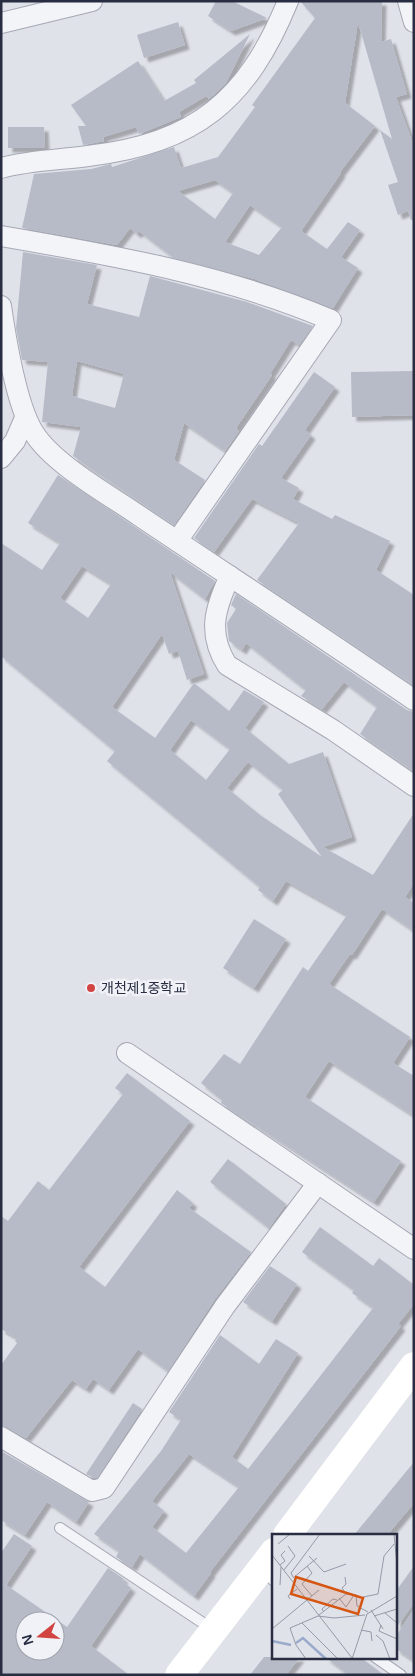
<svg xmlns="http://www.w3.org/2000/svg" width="415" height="1676" font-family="Helvetica,'Noto Sans KR',sans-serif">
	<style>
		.building { fill: #b7bbc7; fill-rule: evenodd; filter: url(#shadow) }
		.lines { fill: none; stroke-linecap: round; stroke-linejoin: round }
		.lane-casing { stroke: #a5a8b4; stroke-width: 12 }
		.street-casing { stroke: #a5a8b4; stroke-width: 22 }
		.lane { stroke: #f3f4f8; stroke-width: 10 }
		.street { stroke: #f3f4f8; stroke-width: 20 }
		.secondary { stroke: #fff; stroke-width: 28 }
		.poi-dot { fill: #d24442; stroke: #f0f2f7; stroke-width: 2 }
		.labels { text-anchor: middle; stroke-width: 5; stroke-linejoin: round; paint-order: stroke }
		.poi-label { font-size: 14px; fill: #282d42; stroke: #f0f2f7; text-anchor: start }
		.inset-river { fill: none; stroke: #9aaacb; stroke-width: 2.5 }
		.inset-road { fill: none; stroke: #969aa7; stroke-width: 1 }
		.view { fill: #d55511; fill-opacity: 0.15; stroke: #d55511; stroke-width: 2.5 }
		.inset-edge { fill: none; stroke: #282d42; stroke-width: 2.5 }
	</style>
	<defs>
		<filter id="shadow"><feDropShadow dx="4.5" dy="4.5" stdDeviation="1" flood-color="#0004"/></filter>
	</defs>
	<rect width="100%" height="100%" fill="#e0e2ea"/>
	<g class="building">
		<polygon points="216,1 232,1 267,18 231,31 208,16"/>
		<path d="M300,1H382L381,42L391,39L407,94L396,97L414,147V220H411L408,211L398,215L388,185L398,182L380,130L392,139L358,22L345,103L375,126L340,172L341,173L301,231L327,249L348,222L360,230L341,257L358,268L333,308L255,279L174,258L139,231L137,234L130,228L117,245L22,228L34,174L91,169L111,164L112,167L174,147L181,168L218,157L255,107L252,105L315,18ZM215,180L233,193L215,219L178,191ZM250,205L282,227L259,255L225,242Z"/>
		<polygon points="178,22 185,45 144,58 137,35"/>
		<polygon points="250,34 226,83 209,99 206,96 179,112 181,117 139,134 136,127 103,137 104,141 83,145 78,126 86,126 71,105 138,61 164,101 196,83 194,80"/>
		<polygon points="8,127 44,127 45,148 8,148"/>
		<path d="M23,252L97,265L87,304L139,317L150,276L247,302L313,326L299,345L291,340L270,374L272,375L236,428L239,431L225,451L184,423L174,460L205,480L174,525L73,456L81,427L42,422L48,362L22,360L16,328ZM77,361L124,374L115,408L72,396Z"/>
		<polygon points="414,371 414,415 352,417 351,372"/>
		<polygon points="314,372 335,387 305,430 311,435 281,478 299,488 293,499 332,519 335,515 390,541 376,570 414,595 414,685 257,580 299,523 252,499 214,552 194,538 259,444 262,446"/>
		<path d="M58,475L215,581L205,599L170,572L204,674L187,680L178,651L169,654L162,634L112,707L155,738L194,683L229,711L244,690L264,702L245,728L289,764L323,752L352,837L323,847L373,875L414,813V883L405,897L414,903V931L382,909L352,955L350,954L329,984L410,1037L393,1063L414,1076V1116L329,1061L305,1097L401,1161L374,1202L221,1103L222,1100L201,1083L224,1054L240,1064L303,967L308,971L347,915L286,881L273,901L258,890L260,887L107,761L115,751L1,656V543L42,570L60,543L28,523ZM82,566L111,584L88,618L60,598ZM191,720L230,749L206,780L170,750ZM248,762L283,790L278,794L322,857L260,815L227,788Z"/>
		<polygon points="236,594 407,710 414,712 414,771 360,734 377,707 344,682 322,709 301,696 306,690 246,643 242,650 229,641 227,623 236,609 231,605"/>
		<polygon points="254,919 286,939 254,988 223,968"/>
		<polygon points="127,1073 190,1121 79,1267 105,1287 177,1190 193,1203 189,1208 251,1252 215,1299 168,1371 138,1349 109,1390 93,1379 86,1389 72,1380 26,1438 1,1425 1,1365 17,1343 15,1341 17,1338 1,1329 1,1216 8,1221 38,1181 49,1190 123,1094 115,1088"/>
		<polygon points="228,1159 286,1204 269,1228 210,1182"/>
		<path d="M320,1227L373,1266L379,1258L414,1285V1304L398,1324L401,1326L210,1572L211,1573L194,1596L140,1554L132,1567L116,1557L119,1551L94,1534L161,1451L181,1420L169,1412L220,1335L259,1364L276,1339L298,1353L232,1457L248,1469L373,1308L352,1293L354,1290L302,1252ZM189,1454L239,1487L186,1553L152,1527L164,1511L152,1501Z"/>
		<polygon points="270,1266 297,1284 272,1321 243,1302"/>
		<polygon points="133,1403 142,1409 97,1478 94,1478 86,1474"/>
		<polygon points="1,1451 89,1502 76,1522 47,1502 25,1535 1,1520"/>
		<polygon points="414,1462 414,1503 387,1535 354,1535"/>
		<path d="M14,1534L32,1546L6,1585L67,1627L108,1568L124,1579L122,1581L131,1588L91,1646L129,1675H1V1553ZM25,1621H55V1651H25Z"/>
		<polygon points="414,1566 414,1603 396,1628 396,1591"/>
		<polygon points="414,1609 414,1661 396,1649 396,1636"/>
		<polygon points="264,1657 300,1657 286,1675 250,1675"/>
		<polygon points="325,1657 360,1657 384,1675 349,1675"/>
	</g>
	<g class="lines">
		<defs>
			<g id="lane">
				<polyline points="60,1528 212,1629"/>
				<polyline points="261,1570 274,1581"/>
				<polyline points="375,1657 401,1675"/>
			</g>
			<g id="street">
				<polyline points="408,1 414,22"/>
				<polyline points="1,23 92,1"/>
				<path d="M1,168C30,160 59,160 88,156C196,143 247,101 288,1"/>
				<path d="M1,236C112,255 226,275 331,320L177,541"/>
				<path d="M1,306C6,340 16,405 34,433C53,464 111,496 141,517C232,578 324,638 414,700"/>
				<polyline points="1,458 15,441 25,418"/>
				<path d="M230,576C215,608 207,633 227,665L333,730L414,786"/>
				<polyline points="127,1053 414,1249"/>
				<polyline points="1,1437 92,1491 104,1488 225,1306 318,1183"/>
			</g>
		</defs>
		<use href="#lane" class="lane-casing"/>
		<use href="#street" class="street-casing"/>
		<use href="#lane" class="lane"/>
		<use href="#street" class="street"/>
		<g class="secondary">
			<polyline points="287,1535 414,1366"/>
			<polyline points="179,1675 274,1552"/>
		</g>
	</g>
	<circle class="poi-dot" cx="91" cy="988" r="5"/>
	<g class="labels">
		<g class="poi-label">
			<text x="101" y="993">개천제1중학교</text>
		</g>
	</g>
	<g transform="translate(272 1534)">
		<rect width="125" height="125" fill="#e0e2ea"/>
		<path class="inset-river" d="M0,107L19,111M24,109L31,104L54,125"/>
		<path class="inset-road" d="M122,0L125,30M6,10L18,0M0,21L80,124M37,22L52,38L74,30M8,31L13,27L9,21L13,17M35,32L40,39L30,50L40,62M12,36L23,22L16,12M21,43L19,39L48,0M73,43L74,50L70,54L74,60M21,44L45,24M8,51L9,33M67,64L74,73L82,61M18,65L16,62L25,55M88,75L91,63L106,60L112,22L122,10M99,76L111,95M51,77L50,75L61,65L65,66M113,79L125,89M47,81L74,60L84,61L85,72L96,78M102,82L125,75M30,89L66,125M109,91L107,97L125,105M0,95L47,56M89,96L99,98L100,107M104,101L111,107L118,125M34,125L24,111L18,94L46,82L62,84L93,81M80,125L95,80L125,62"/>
		<path class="view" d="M24,43L91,64L86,80L19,60Z"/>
		<rect width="125" height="125" class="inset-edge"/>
	</g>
	<rect width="415" height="1676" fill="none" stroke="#282d42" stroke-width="5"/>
	<g transform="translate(40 1636) rotate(253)"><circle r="24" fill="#f0f2f7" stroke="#a0a3af"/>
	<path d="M0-4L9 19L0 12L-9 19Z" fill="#d24442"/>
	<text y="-8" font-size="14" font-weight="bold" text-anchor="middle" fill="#282d42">N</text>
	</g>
</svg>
